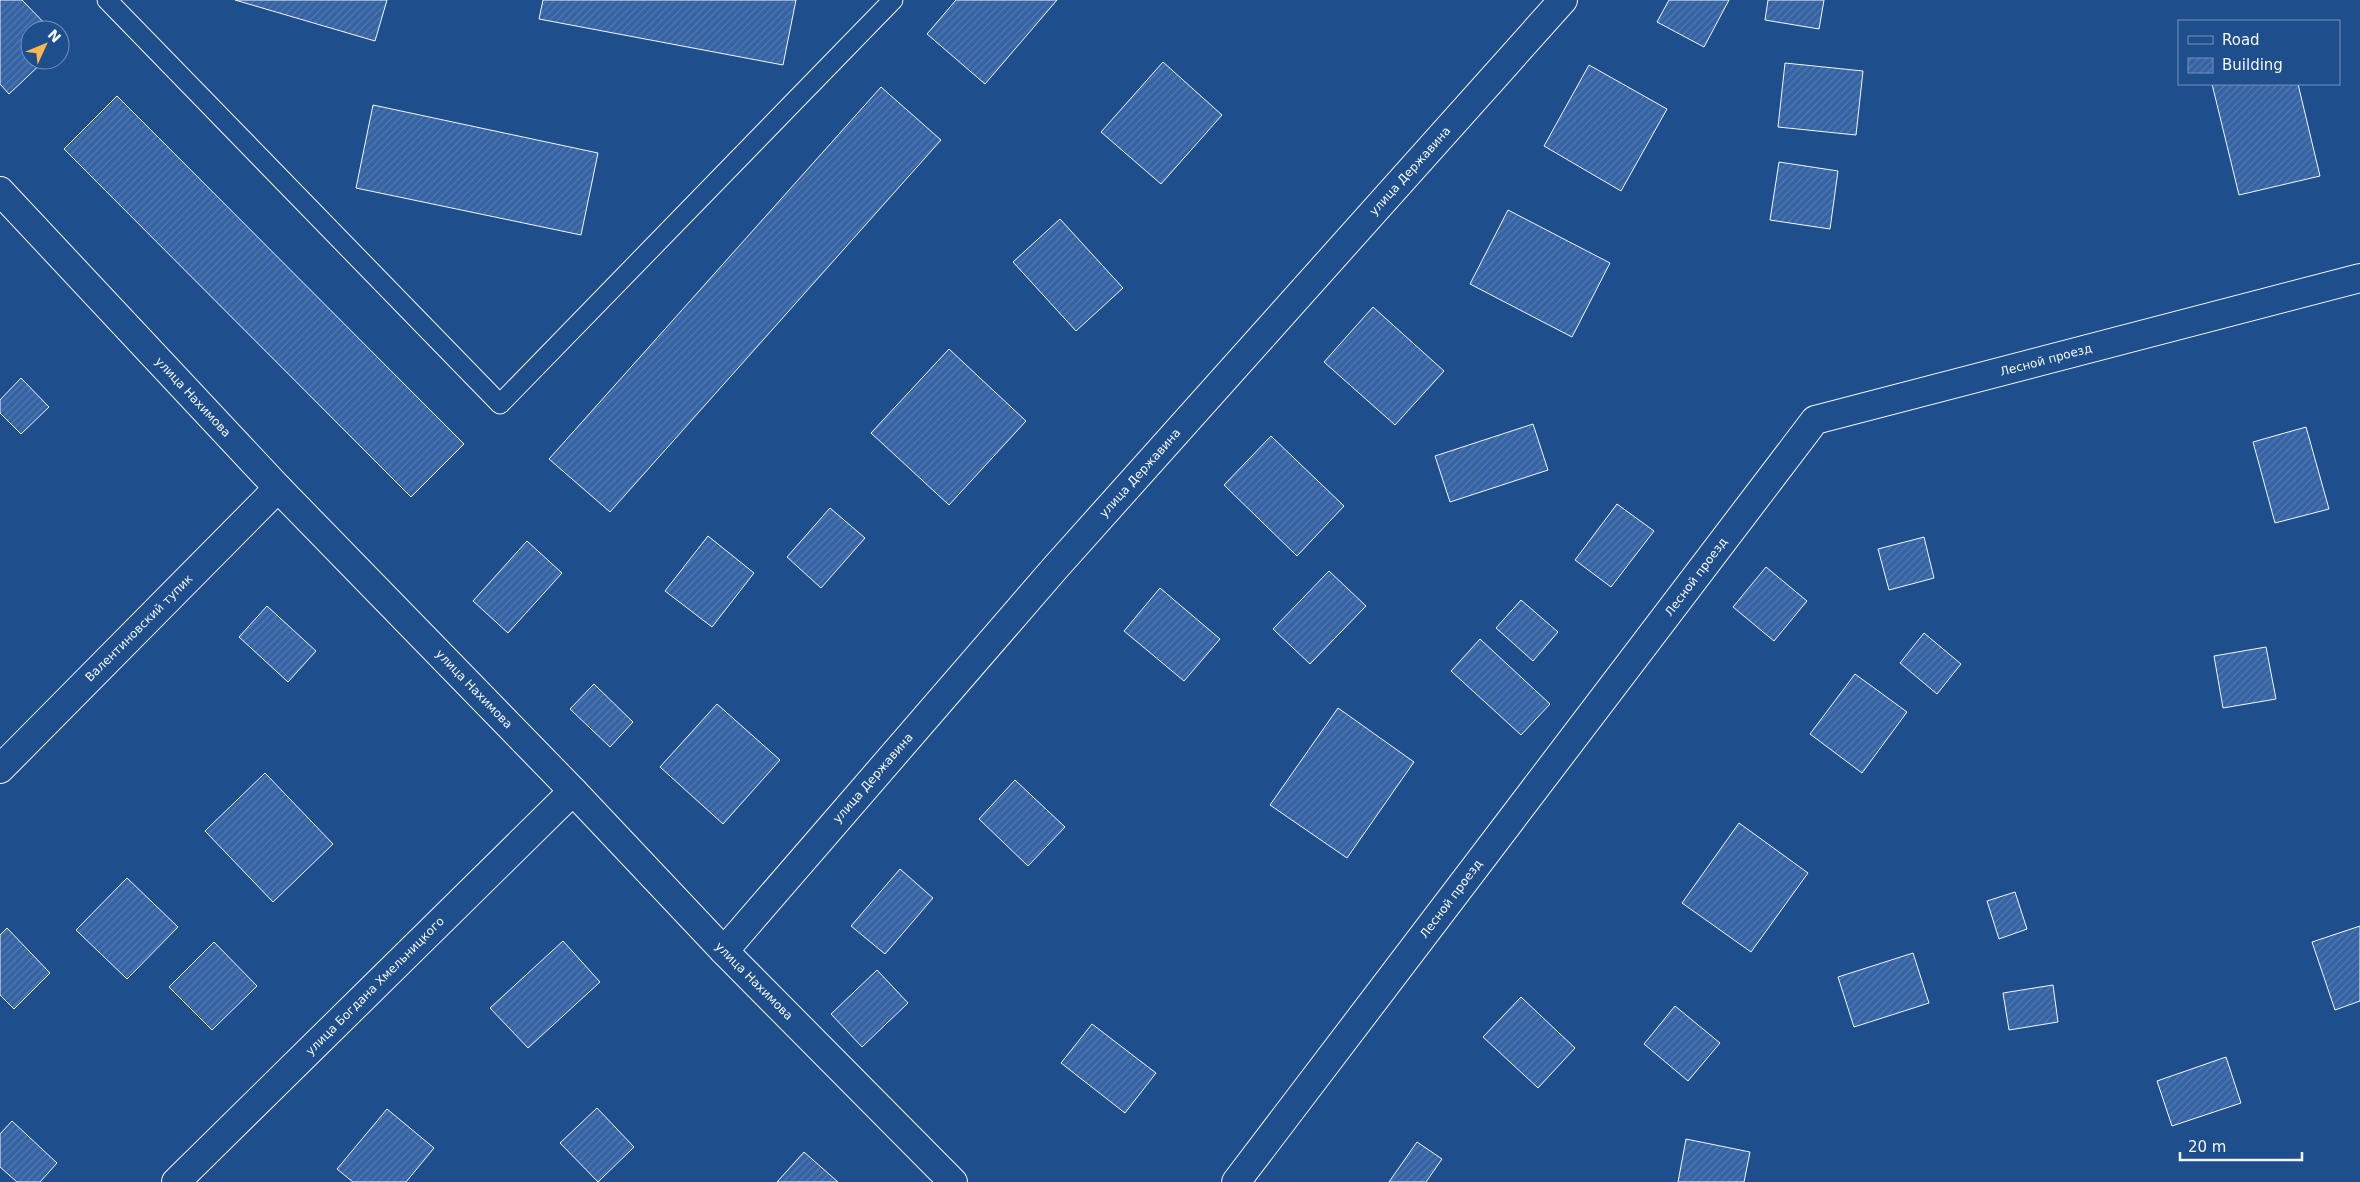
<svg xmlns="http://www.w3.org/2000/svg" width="2360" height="1182" font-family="'DejaVu Sans',sans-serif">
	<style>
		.building { fill: url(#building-hatch); stroke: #f2f6ff }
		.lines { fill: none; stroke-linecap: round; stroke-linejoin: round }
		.service-casing { stroke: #f2f6ff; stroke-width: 21 }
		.minor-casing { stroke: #f2f6ff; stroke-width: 30 }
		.service { stroke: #1f4e8c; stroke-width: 19 }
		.minor { stroke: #1f4e8c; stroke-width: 28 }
		.labels { text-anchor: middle; stroke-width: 4; stroke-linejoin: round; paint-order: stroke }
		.street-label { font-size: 12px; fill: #f2f6ff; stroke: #1f4e8c }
	</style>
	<defs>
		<pattern id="building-hatch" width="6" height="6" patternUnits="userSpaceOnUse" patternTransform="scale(1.25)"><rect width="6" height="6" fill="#3563a3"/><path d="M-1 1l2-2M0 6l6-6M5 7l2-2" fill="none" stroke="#537ab1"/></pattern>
	</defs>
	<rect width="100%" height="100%" fill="#1f4e8c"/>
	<g class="building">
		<polygon points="0,0 22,0 51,30 30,30 30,60 45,60 9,94 0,84"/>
		<polygon points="235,0 387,0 375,41"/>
		<polygon points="543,0 796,0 783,65 539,19"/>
		<polygon points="956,0 1057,0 985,84 927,34"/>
		<polygon points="1669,0 1729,0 1704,47 1657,22"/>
		<polygon points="1768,0 1824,0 1819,29 1765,20"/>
		<polygon points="1163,62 1222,115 1161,184 1101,132"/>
		<polygon points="1785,63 1863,71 1856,135 1778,127"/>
		<polygon points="1589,65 1667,109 1621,191 1544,146"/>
		<polygon points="2212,84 2298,84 2320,176 2239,195"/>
		<polygon points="881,87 941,140 610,512 549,459"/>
		<polygon points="117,96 464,444 411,497 64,149"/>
		<polygon points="373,105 598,153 581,235 356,188"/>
		<polygon points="1779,162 1838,171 1830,229 1770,220"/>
		<polygon points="1508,210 1610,263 1572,337 1470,284"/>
		<polygon points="1060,219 1123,288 1076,331 1013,262"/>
		<polygon points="1373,307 1444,371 1395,425 1324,362"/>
		<polygon points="949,349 1026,421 949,505 871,433"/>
		<polygon points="21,378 49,407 21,434 0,413 0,400"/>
		<polygon points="1533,424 1548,470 1450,502 1435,456"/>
		<polygon points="2306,427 2329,509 2275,523 2253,442"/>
		<polygon points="1271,436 1344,506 1297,556 1224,485"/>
		<polygon points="1617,504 1654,531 1611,587 1575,560"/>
		<polygon points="830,508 865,538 821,588 787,557"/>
		<polygon points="708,536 754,573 712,627 665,591"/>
		<polygon points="1924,537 1934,578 1889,590 1878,549"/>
		<polygon points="527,541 562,573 508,633 473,601"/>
		<polygon points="1766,567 1807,601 1774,641 1733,607"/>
		<polygon points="1329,571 1366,606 1310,664 1273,629"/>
		<polygon points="1160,588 1220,639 1184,681 1124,631"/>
		<polygon points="1521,600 1558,632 1533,661 1496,628"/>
		<polygon points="267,606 316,651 288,682 239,637"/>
		<polygon points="1924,633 1961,664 1937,694 1900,663"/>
		<polygon points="1480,639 1550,704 1521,735 1451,671"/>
		<polygon points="2266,647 2276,699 2223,708 2214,656"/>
		<polygon points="1855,674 1907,712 1862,773 1810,734"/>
		<polygon points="594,684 633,722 610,747 570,709"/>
		<polygon points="717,704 780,760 723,824 660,767"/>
		<polygon points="1338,708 1414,762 1347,858 1270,805"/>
		<polygon points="265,773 333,844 273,902 205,831"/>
		<polygon points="1015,780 1065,827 1028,866 979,819"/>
		<polygon points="1739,823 1808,873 1751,952 1682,903"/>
		<polygon points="900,869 933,898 885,954 851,926"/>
		<polygon points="127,878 178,927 127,979 76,930"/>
		<polygon points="2015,892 2027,929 1999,939 1987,901"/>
		<polygon points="2360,926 2360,1001 2335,1010 2312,942"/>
		<polygon points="7,928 50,973 14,1009 0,995 0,935"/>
		<polygon points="563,941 600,982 528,1048 490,1008"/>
		<polygon points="214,942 257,986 212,1030 169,987"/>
		<polygon points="1913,953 1929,1003 1854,1027 1838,977"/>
		<polygon points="877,970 908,1003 862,1047 831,1014"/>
		<polygon points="2053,985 2058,1022 2009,1030 2003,993"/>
		<polygon points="1521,997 1575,1048 1538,1088 1483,1037"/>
		<polygon points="1675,1006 1720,1043 1688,1081 1644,1044"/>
		<polygon points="1092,1024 1156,1073 1125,1113 1061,1063"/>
		<polygon points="2226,1057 2241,1103 2172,1126 2157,1081"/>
		<polygon points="597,1108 634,1147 598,1182 560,1143"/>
		<polygon points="387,1109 434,1148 406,1182 353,1182 337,1169"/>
		<polygon points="12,1121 57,1163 40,1182 17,1182 0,1167 0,1134"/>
		<polygon points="1686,1139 1750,1152 1744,1182 1678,1182"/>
		<polygon points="1417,1142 1442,1159 1426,1182 1389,1182"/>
		<polygon points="804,1152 838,1182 777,1182"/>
	</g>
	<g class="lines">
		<defs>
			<polyline id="service" points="107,0 500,404 893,0"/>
			<g id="minor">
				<polyline points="0,191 278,488 573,791 724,951 953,1182"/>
				<polyline points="0,769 278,488"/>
				<polyline points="724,951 1056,567 1563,0"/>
				<polyline points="176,1182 573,791"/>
				<polyline points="1236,1182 1815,420 2360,278"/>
			</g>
		</defs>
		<use href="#service" class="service-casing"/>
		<use href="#minor" class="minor-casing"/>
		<use href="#service" class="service"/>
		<use href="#minor" class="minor"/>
	</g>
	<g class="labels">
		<g class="street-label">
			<text transform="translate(1410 171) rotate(-48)" y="4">улица Державина</text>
			<text transform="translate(2046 360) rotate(-15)" y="4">Лесной проезд</text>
			<text transform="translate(193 397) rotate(47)" y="4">улица Нахимова</text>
			<text transform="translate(1140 473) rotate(-48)" y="4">улица Державина</text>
			<text transform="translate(1696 577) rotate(-53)" y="4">Лесной проезд</text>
			<text transform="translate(139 628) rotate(-45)" y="4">Валентиновский тупик</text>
			<text transform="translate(474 689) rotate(46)" y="4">улица Нахимова</text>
			<text transform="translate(873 778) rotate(-49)" y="4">улица Державина</text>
			<text transform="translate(1451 899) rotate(-53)" y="4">Лесной проезд</text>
			<text transform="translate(754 981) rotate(45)" y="4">улица Нахимова</text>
			<text transform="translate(375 986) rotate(-45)" y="4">улица Богдана Хмельницкого</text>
		</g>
	</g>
	<rect x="2178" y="20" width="162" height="65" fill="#1f4e8c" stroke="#7391ba"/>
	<rect x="2188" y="36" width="25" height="8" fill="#1f4e8c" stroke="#7391ba"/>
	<text x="2222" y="45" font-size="15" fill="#f2f6ff">Road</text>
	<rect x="2188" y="58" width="25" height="15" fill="url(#building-hatch)" stroke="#7391ba"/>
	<text x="2222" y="70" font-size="15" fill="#f2f6ff">Building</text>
	<g transform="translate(45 45) rotate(46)"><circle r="24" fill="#1f4e8c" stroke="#7391ba"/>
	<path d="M0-4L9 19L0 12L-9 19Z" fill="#ffb74d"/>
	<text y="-8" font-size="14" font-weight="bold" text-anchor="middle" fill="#f2f6ff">N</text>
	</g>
	<path d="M2180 1152v8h122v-8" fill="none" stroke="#f2f6ff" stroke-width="2.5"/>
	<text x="2188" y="1152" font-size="15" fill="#f2f6ff" stroke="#1f4e8c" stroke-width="4" paint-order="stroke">20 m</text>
</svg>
